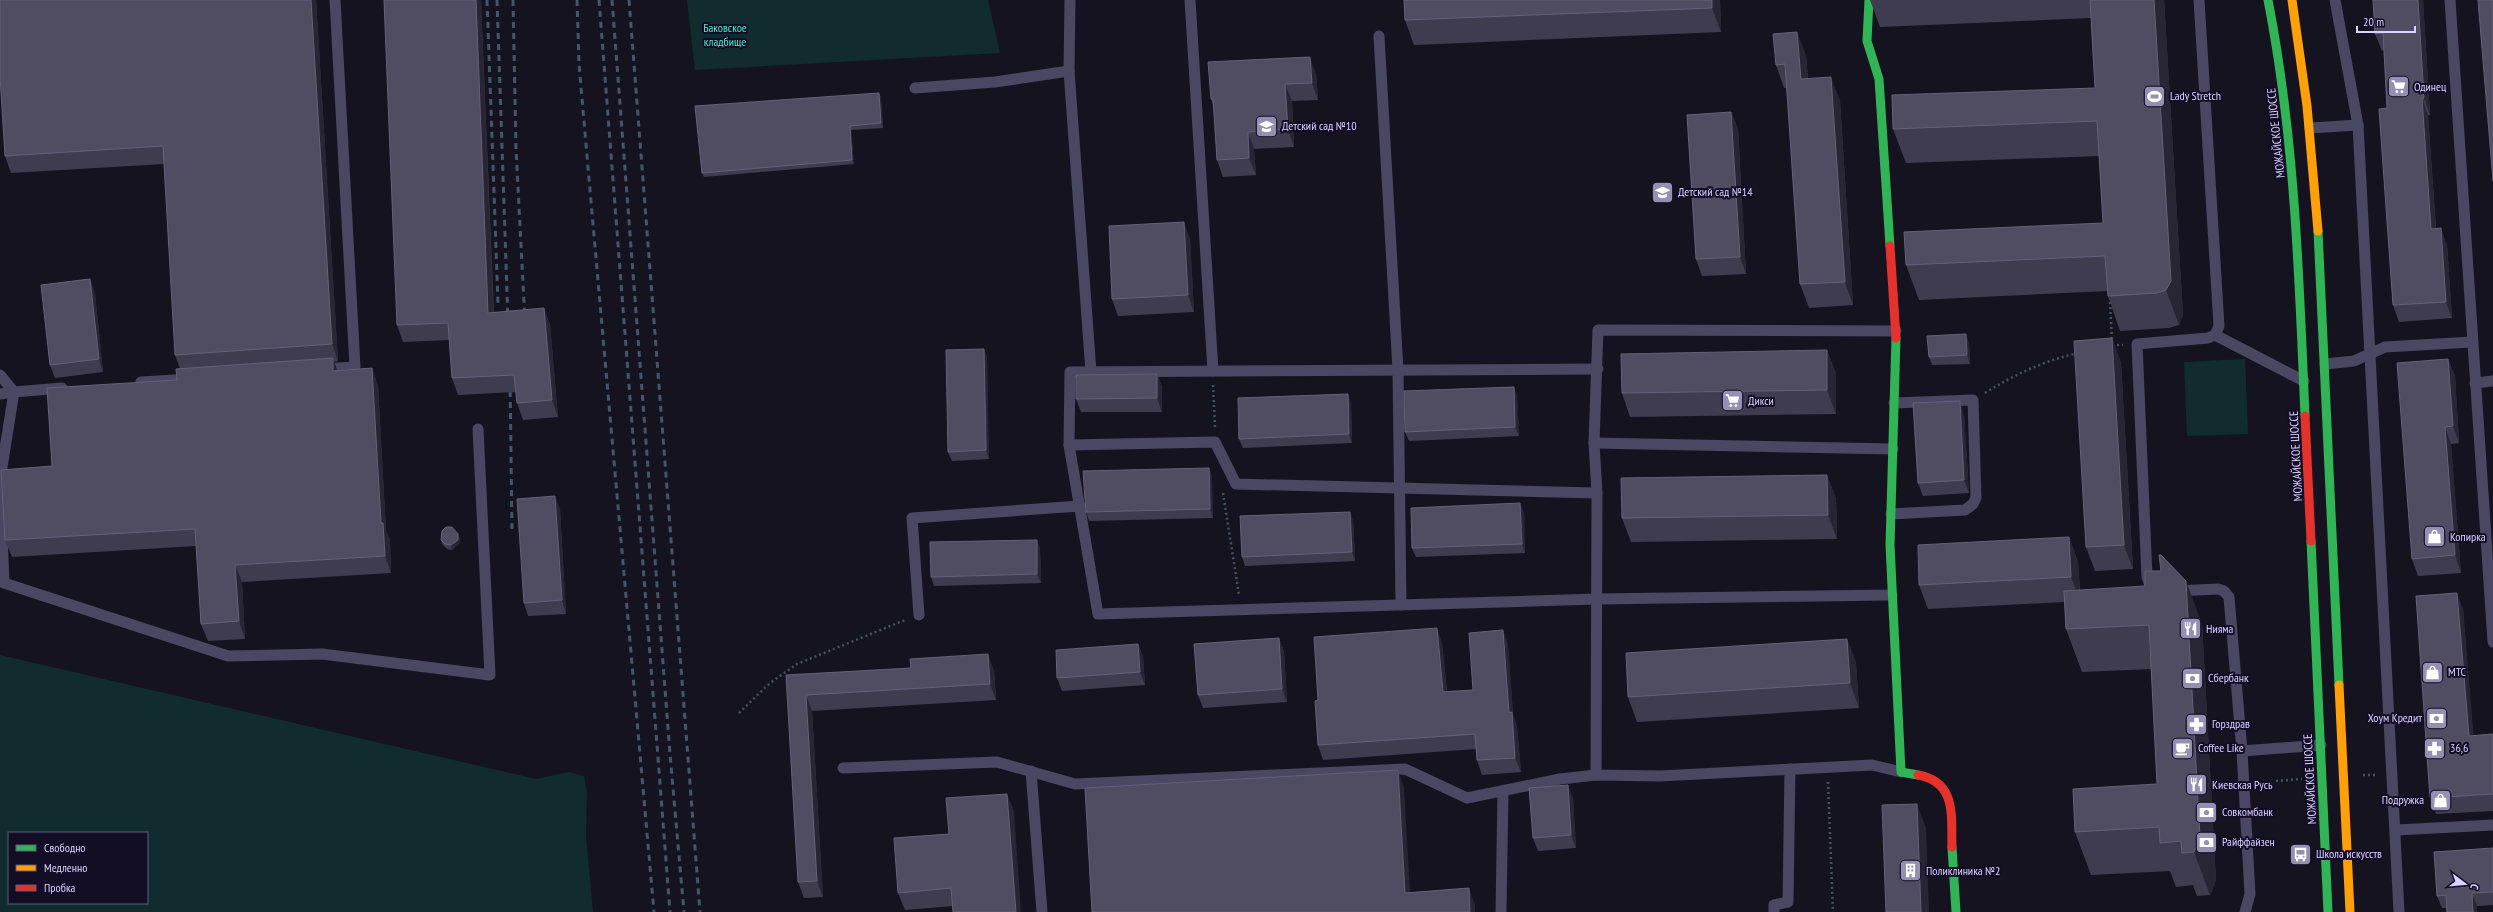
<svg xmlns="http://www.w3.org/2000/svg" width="2493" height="912" font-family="'PT Sans Narrow',sans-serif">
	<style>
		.green { fill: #112c2f; fill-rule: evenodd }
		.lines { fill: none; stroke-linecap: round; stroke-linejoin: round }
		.path { stroke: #445261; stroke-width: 2.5; stroke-dasharray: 2 3; stroke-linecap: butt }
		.lane { stroke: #494761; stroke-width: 11 }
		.fast { stroke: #30b455; stroke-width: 9 }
		.slow { stroke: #ff9f0a; stroke-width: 9 }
		.jam { stroke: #e5322d; stroke-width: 9 }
		.rail { stroke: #43566b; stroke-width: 3; stroke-dasharray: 6 5; stroke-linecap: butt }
		.wall { fill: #403c4f }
		.shaded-wall { fill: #282534 }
		.building { fill: #504c62; stroke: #66617b }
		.labels { text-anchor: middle; stroke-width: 4; stroke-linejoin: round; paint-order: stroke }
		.park-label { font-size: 12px; fill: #56e7ca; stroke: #130d26 }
		.poi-label { font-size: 12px; fill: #dad2ff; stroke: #130d26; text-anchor: start }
		.street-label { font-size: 12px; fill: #dad2ff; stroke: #130d26 }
	</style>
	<rect width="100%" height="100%" fill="#161320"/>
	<g class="green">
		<polygon points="687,0 988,0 1000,53 695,70"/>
		<polygon points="2245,359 2248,434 2187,436 2184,362"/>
		<path d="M0,655L536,779L569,772L584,776L587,792L586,836L593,912H0ZM9,833H147V903H9Z"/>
	</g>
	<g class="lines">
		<g class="path">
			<polyline points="2110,302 2112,341"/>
			<polyline points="2112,345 2123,345"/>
			<polyline points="1213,385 1215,428"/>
			<path d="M1985,393C2015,374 2044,361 2078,353"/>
			<polyline points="1223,493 1239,595"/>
			<polyline points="739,713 770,683 797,664 905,620"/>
			<polyline points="2363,775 2376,775"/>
			<polyline points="2276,781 2302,779"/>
			<polyline points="1828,782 1833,912"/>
		</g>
		<g class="lane">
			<polyline points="1070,0 1069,71 1091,372"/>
			<polyline points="1190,0 1213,371"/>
			<polyline points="2335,0 2358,125 2399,912"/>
			<polyline points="2450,0 2493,642"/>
			<polyline points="1379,36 1398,370 1401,605"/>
			<polyline points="915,88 995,82 1069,71"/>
			<polyline points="2310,128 2358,125"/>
			<polyline points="2215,335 2304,381"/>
			<polyline points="2325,364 2354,361 2385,347 2472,342"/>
			<polyline points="322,369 355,367 335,0"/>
			<polyline points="0,375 14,392"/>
			<polyline points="141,382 192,379"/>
			<polyline points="2475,383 2493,381"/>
			<polyline points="0,394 14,392"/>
			<polyline points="1594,443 1893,449"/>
			<polyline points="1069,445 1098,614 1597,599 1892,595"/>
			<polyline points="0,480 14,392 62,388"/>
			<polyline points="0,486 4,583 228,656 322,654 490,675 478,429"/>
			<polyline points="1597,493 1236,484 1215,442 1069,445 1070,372 1598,369"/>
			<polyline points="1891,514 1965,510 1973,504 1976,498 1973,400 1894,403"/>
			<polyline points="2150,585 2147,577 2137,344 2208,338 2215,335 2219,326 2199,0"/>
			<polyline points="2176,591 2218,589 2224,591 2229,597 2242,751 2250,894 2245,912"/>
			<polyline points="919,615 912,518 1080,506"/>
			<polyline points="2242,751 2321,745"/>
			<polyline points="843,768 997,762 1075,784 1405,769 1467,798 1560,779 1596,775 1660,776 1872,765 1901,772"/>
			<polyline points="1031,771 1042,912"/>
			<polyline points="1596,775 1597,493 1594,443 1598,330 1896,331"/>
			<polyline points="2396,830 2493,825"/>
			<polyline points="1501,912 1503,791"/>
			<polyline points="1774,912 1774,905 1788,902 1790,769"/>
		</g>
		<g class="fast">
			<polyline points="1869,0 1867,41 1879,79 1890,246"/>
			<path d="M2268,0C2295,138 2299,276 2305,416"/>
			<polyline points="2318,231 2339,685"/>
			<polyline points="1896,338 1890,545 1901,772 1918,775"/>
			<polyline points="2311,541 2328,912"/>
			<polyline points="1952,847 1956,912"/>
		</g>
		<g class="slow">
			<polyline points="2292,0 2307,106 2318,231"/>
			<polyline points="2339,685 2350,912"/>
		</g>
		<g class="jam">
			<polyline points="1890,246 1896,338"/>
			<polyline points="2305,416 2311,541"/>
			<path d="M1918,775C1957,782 1951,816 1952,847"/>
		</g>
		<g class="rail">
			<polyline points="487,0 498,303"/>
			<polyline points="497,0 508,322"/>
			<polyline points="513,0 516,149 525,322"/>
			<polyline points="577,0 579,64 592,213 654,912"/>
			<polyline points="599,0 670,912"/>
			<polyline points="612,0 670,754 684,912"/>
			<polyline points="629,0 700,912"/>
			<polyline points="510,380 512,530"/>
		</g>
	</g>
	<g class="wall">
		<polygon points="0,0 316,0 338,361 334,362 337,370 372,368 378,386 386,531 390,540 391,573 242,582 245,639 208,641 201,624 196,546 12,557 5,540 52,466 177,380 180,369 175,355 164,164 11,173 5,156"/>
		<polygon points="384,0 481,0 494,313 544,308 550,325 558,417 523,420 517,403 516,392 458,395 452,378 449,340 403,342 397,325"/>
		<polygon points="1404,0 1720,0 1721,32 1414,45 1405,20"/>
		<polygon points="1870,0 2164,0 2183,315 2179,325 2169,328 2120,331 2108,296 2107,291 1919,300 1906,265 2103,223 2099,156 1906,163 1893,129 2095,88 2091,18 1880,27"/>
		<polygon points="2423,0 2430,115 2428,115 2436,228 2447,245 2452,318 2399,322 2393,305 2387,108 2384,50 2382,51 2375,34"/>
		<polygon points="1806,55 1808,79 1840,101 1853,305 1809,308 1800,284 1787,88 1784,88 1776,65"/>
		<polygon points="1316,74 1318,100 1292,101 1294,147 1254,149 1256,175 1223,177 1217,160 1214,108 1211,99"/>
		<polygon points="879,93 881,98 883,128 851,130 854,164 704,177 702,173"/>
		<polygon points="1731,112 1738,129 1746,274 1702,276 1696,259"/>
		<polygon points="1190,239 1194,312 1118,316 1112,299"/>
		<polygon points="90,279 95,293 103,372 55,378 50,365"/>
		<polygon points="2112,338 2121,363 2133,569 2095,571 2086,547"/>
		<polygon points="1969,343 1970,364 1932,365 1929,357"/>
		<polygon points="984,349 987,358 989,459 952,461 948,452"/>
		<polygon points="1827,350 1836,374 1836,414 1630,417 1622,393"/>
		<polygon points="2448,359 2455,376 2459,443 2451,444 2461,573 2418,576 2412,559"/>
		<polygon points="1157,374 1162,387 1162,412 1081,412 1076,399"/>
		<polygon points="1517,396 1519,436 1409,441 1405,432"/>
		<polygon points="1351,403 1352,443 1243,448 1239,439"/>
		<polygon points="1964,414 1969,493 1923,496 1918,483"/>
		<polygon points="1209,468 1212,477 1213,518 1089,521 1086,512"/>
		<polygon points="1827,475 1836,499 1837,539 1631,542 1622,518"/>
		<polygon points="560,509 566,614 528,616 524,603"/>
		<polygon points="1524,512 1525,553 1416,557 1412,548"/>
		<polygon points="1353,520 1355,561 1245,566 1242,557"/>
		<polygon points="2069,537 2078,562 2080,590 2202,624 2216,880 2210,895 2197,896 2193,885 2176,887 2170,871 2091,875 2075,832 2157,784 2151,669 2082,672 2066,629 2064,602 1928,609 1919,585"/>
		<polygon points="460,538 459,544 452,550 447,549 442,544 441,540"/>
		<polygon points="1037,540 1040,549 1041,583 934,586 931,577"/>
		<polygon points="2463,609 2473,736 2493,734 2493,811 2436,814 2430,798"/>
		<polygon points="1503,630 1508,645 1513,715 1517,727 1521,772 1482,775 1477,760 1476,749 1323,760 1318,745 1442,643 1447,691 1473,690"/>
		<polygon points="1279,638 1284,652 1287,702 1203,708 1198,695"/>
		<polygon points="1847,639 1856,663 1859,708 1637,722 1628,697"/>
		<polygon points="1138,644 1143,657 1145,685 1062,691 1057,678"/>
		<polygon points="994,670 996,700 812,711 823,897 804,898 798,882 786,675"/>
		<polygon points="1573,798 1576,848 1538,851 1533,838"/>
		<polygon points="1014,811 953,906 905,910 898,893 949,834"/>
		<polygon points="2493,848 2493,905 2477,906 2477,912 2447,912 2446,908 2442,908 2437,896"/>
	</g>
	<g class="shaded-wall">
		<polygon points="311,0 316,0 338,361 332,344"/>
		<polygon points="476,0 481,0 494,330 488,313"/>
		<polygon points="1712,0 1720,0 1721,32 1712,8"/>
		<polygon points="2154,0 2164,0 2183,315 2179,325 2166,290"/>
		<polygon points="2418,0 2423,0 2430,115 2424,98"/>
		<polygon points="1797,32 1806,55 1810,103 1801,79"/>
		<polygon points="1310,57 1316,74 1318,100 1312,83"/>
		<polygon points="1831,77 1840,101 1853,305 1845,282"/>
		<polygon points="1285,84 1292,101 1294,147 1288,129"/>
		<polygon points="879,93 881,98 883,128 881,123"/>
		<polygon points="2422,98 2428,115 2437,246 2431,229"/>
		<polygon points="1731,112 1738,129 1746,274 1740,257"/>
		<polygon points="850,126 851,130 854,164 852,160"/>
		<polygon points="1248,132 1254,149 1256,175 1249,158"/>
		<polygon points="1184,222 1190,239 1194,312 1188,295"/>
		<polygon points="2441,228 2447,245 2452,318 2446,302"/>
		<polygon points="90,279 95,293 103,372 99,359"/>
		<polygon points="544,308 550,325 558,417 552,400"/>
		<polygon points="1966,334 1969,343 1970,364 1967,355"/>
		<polygon points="2112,338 2121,363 2133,569 2124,545"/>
		<polygon points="984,349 987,358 989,459 986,450"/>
		<polygon points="1827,350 1836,374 1836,414 1827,390"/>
		<polygon points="333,358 339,375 333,371"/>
		<polygon points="2448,359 2455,376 2459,443 2453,426"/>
		<polygon points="372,368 378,386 386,531 390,540 391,573 385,556 381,523"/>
		<polygon points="1157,374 1162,387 1162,412 1157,398"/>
		<polygon points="1514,387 1517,396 1519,436 1515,427"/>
		<polygon points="1348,394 1351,403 1352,443 1349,434"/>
		<polygon points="1960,401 1964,414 1969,493 1964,480"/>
		<polygon points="2445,427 2451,444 2461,573 2455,555"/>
		<polygon points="1209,468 1212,477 1213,518 1210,509"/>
		<polygon points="1827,475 1836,499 1837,539 1828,515"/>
		<polygon points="555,496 560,509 566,614 562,600"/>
		<polygon points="1520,503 1524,512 1525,553 1522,544"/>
		<polygon points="1350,512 1353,520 1355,561 1352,552"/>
		<polygon points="458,534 460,538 459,544 452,550 451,545"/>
		<polygon points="2069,537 2078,562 2080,601 2071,577"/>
		<polygon points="1037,540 1040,549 1041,583 1037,574"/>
		<polygon points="235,565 242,582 245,639 239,621"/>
		<polygon points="2186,581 2202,624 2216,880 2210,895 2194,852"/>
		<polygon points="2457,593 2463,609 2475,752 2469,736"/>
		<polygon points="1437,628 1442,643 1448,706 1443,692"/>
		<polygon points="1503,630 1508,645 1513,715 1517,727 1521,772 1515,758 1509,713"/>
		<polygon points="1279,638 1284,652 1287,702 1282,689"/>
		<polygon points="1847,639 1856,663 1859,708 1850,683"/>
		<polygon points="1138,644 1143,657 1145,685 1140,672"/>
		<polygon points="988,654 994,670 996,700 990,684"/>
		<polygon points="806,695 812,711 823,897 817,881"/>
		<polygon points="1398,770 1404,787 1411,910 1405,893"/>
		<polygon points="1568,785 1573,798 1576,848 1571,835"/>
		<polygon points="1007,794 1014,811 1021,912 1016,912"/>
		<polygon points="1917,804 1926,828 1929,912 1921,912"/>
		<polygon points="1469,888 1475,905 1475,912 1470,912"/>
		<polygon points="2472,893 2477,906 2477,912 2473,912"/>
	</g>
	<g class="building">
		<polygon points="0,0 311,0 332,344 175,355 163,146 5,156 0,76"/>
		<polygon points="384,0 476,0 488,313 544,308 552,400 517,403 514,375 452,378 448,323 397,325"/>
		<polygon points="1404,0 1712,0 1712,8 1405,20"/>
		<polygon points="2090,0 2154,0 2171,281 2166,290 2157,293 2108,296 2105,256 1906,265 1904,232 2103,223 2097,121 1893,129 1892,95 2095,88"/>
		<polygon points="2373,0 2418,0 2424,98 2422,98 2431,229 2441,228 2446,302 2393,305 2379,109 2387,108 2383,33 2375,34"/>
		<polygon points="2478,0 2493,0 2493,181"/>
		<polygon points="1797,32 1801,79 1831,77 1845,282 1800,284 1785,64 1776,65 1773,34"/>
		<polygon points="1310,57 1312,83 1285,84 1288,129 1248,132 1249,158 1217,160 1213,99 1211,99 1208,62"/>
		<polygon points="879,93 881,123 850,126 852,160 702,173 695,106"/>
		<polygon points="1731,112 1740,257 1696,259 1687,115"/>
		<polygon points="1184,222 1188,295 1112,299 1109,226"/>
		<polygon points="90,279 99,359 50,365 41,285"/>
		<polygon points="1966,334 1967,355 1929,357 1927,336"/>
		<polygon points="2112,338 2124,545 2086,547 2074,341"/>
		<polygon points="984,349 986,450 948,452 946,350"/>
		<polygon points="1827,350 1827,390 1622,393 1621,354"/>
		<polygon points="333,358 333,371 372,368 381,523 383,523 385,556 235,565 239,621 201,624 195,529 5,540 1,470 52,466 47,388 177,380 176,369"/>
		<polygon points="2448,359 2453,426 2445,427 2455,555 2412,559 2397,363"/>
		<polygon points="1157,374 1157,398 1076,399 1076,375"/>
		<polygon points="1514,387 1515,427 1405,432 1404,391"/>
		<polygon points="1348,394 1349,434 1239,439 1238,398"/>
		<polygon points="1960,401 1964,480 1918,483 1913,403"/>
		<polygon points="1209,468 1210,509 1086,512 1083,471"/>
		<polygon points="1827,475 1828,515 1622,518 1621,478"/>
		<polygon points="555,496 562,600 524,603 517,499"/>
		<polygon points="1520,503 1522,544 1412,548 1411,508"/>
		<polygon points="1350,512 1352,552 1242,557 1240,516"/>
		<polygon points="446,527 452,527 458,534 458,540 451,545 445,544 441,540 442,531"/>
		<polygon points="2069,537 2071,577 1919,585 1918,545"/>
		<polygon points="1037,540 1037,574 931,577 930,542"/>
		<polygon points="2159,555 2161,555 2186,581 2200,837 2194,852 2182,853 2181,841 2160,843 2159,827 2075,832 2073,789 2157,784 2149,625 2066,629 2064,591 2145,586 2145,571 2161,571"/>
		<polygon points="2457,593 2469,736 2493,734 2493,794 2430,798 2416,596"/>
		<polygon points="1437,628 1443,692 1473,690 1469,633 1503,630 1509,713 1512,712 1515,758 1477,760 1475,734 1318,745 1315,701 1318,700 1314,637"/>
		<polygon points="1279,638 1282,689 1198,695 1194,644"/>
		<polygon points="1847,639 1850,683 1628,697 1626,653"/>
		<polygon points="1138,644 1140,672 1057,678 1056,650"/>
		<polygon points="988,654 990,684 806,695 817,881 798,882 786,675 911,668 910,659"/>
		<polygon points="1398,770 1405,893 1469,888 1470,912 1092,912 1085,788"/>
		<polygon points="1568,785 1571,835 1533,838 1529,788"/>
		<polygon points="1007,794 1016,912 953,912 951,888 898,893 894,838 949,834 946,798"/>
		<polygon points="1917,804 1921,912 1886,912 1882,805"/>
		<polygon points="2493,848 2493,892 2472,893 2473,912 2447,912 2446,895 2437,896 2434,852"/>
	</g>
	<defs>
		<symbol id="supermarket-square" viewBox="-11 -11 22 22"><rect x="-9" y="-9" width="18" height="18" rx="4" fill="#958fb1" stroke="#130d26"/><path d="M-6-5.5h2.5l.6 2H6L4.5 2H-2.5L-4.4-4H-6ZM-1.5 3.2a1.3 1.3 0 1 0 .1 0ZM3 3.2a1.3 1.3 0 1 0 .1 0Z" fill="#fff"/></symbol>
		<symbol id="stadium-square" viewBox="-11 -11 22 22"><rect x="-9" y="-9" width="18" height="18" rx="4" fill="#958fb1" stroke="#130d26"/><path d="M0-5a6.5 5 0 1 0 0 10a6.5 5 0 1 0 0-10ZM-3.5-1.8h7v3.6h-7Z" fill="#fff"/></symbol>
		<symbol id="school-square" viewBox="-11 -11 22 22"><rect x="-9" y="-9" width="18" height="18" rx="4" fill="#958fb1" stroke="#130d26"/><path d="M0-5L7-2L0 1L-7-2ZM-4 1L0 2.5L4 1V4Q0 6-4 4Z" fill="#fff"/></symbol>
		<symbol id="shop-square" viewBox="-11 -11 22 22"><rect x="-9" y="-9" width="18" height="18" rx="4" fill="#958fb1" stroke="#130d26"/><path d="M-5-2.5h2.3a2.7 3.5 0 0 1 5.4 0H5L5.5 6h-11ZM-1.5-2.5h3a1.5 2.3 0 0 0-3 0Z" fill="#fff"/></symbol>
		<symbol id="restaurant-square" viewBox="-11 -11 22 22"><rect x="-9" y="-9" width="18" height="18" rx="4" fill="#958fb1" stroke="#130d26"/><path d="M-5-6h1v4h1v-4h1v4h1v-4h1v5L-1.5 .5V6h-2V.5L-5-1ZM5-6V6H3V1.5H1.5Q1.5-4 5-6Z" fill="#fff"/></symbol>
		<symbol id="bank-square" viewBox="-11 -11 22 22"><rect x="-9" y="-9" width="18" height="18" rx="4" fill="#958fb1" stroke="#130d26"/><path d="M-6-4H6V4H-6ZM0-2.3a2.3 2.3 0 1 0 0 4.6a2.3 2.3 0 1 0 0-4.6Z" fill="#fff"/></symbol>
		<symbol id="pharmacy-square" viewBox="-11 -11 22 22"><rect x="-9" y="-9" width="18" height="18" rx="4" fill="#958fb1" stroke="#130d26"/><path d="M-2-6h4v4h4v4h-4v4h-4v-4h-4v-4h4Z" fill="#fff"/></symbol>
		<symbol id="cafe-square" viewBox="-11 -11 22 22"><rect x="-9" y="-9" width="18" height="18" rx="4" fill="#958fb1" stroke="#130d26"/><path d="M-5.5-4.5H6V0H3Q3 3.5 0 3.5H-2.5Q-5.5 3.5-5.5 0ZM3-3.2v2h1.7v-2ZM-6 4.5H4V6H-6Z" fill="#fff"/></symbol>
		<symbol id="bus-square" viewBox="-11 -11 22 22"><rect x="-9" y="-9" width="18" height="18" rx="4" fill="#958fb1" stroke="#130d26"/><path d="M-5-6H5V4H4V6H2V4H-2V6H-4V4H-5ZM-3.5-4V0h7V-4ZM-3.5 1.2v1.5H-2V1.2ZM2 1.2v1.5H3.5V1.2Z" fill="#fff"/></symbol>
		<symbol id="building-square" viewBox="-11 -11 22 22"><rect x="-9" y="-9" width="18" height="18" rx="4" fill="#958fb1" stroke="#130d26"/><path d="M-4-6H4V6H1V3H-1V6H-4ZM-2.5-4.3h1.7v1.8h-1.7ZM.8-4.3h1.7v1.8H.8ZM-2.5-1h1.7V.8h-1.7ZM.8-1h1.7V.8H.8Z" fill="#fff"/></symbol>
	</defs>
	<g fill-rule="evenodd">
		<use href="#supermarket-square" x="2386" y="74" width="25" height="25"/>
		<use href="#stadium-square" x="2142" y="84" width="25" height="25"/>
		<use href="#school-square" x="1254" y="114" width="25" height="25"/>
		<use href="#school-square" x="1650" y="180" width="25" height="25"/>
		<use href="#supermarket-square" x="1720" y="388" width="25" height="25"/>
		<use href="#shop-square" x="2422" y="524" width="25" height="25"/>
		<use href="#restaurant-square" x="2178" y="616" width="25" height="25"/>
		<use href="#shop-square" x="2420" y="660" width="25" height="25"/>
		<use href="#bank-square" x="2180" y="666" width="25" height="25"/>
		<use href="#bank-square" x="2424" y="706" width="25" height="25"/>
		<use href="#pharmacy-square" x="2184" y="712" width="25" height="25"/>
		<use href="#cafe-square" x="2170" y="736" width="25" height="25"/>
		<use href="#pharmacy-square" x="2422" y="736" width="25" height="25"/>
		<use href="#restaurant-square" x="2184" y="772" width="25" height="25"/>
		<use href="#shop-square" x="2428" y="788" width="25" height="25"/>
		<use href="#bank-square" x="2194" y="800" width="25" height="25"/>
		<use href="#bank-square" x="2194" y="830" width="25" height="25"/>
		<use href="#bus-square" x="2288" y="842" width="25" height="25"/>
		<use href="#building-square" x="1898" y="858" width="25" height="25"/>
	</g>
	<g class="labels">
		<g class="park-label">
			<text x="725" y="32">Баковское<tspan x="725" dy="14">кладбище</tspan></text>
		</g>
		<g class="poi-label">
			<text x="2414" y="91">Одинец</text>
			<text x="2170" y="100">Lady Stretch</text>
			<text x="1282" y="130">Детский сад №10</text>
			<text x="1678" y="196">Детский сад №14</text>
			<text x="1748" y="405">Дикси</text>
			<text x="2450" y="541">Копирка</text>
			<text x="2206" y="633">Нияма</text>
			<text x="2448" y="676">МТС</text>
			<text x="2208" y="682">Сбербанк</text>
			<text x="2422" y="722" text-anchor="end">Хоум Кредит</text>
			<text x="2212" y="728">Горздрав</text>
			<text x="2198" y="752">Coffee Like</text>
			<text x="2450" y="752">36,6</text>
			<text x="2212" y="789">Киевская Русь</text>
			<text x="2424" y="804" text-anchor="end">Подружка</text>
			<text x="2222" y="816">Совкомбанк</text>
			<text x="2222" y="846">Райффайзен</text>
			<text x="2316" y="858">Школа искусств</text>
			<text x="1926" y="875">Поликлиника №2</text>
		</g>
		<g class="street-label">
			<text transform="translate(2276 133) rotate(-96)" y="4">МОЖАЙСКОЕ ШОССЕ</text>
			<text transform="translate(2296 456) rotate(-93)" y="4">МОЖАЙСКОЕ ШОССЕ</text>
			<text transform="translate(2310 779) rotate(-93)" y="4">МОЖАЙСКОЕ ШОССЕ</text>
		</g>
	</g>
	<rect x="8" y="832" width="140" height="72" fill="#130d26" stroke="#635c7d"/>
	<rect x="16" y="845" width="20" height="6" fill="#30b455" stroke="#635c7d"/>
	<text x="44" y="852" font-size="12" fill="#dad2ff">Свободно</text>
	<rect x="16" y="865" width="20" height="6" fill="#ff9f0a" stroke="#635c7d"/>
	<text x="44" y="872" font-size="12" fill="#dad2ff">Медленно</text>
	<rect x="16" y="885" width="20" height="6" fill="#e5322d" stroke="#635c7d"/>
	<text x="44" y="892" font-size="12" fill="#dad2ff">Пробка</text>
	<g transform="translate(2465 884) rotate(106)" stroke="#130d26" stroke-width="3" paint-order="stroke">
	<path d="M0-3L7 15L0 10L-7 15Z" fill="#dad2ff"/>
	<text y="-6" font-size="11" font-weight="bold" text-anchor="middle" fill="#dad2ff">С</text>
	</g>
	<path d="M2357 26v6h58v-6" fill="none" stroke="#dad2ff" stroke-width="2"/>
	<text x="2363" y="26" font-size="12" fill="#dad2ff" stroke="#130d26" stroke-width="3" paint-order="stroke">20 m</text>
</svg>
